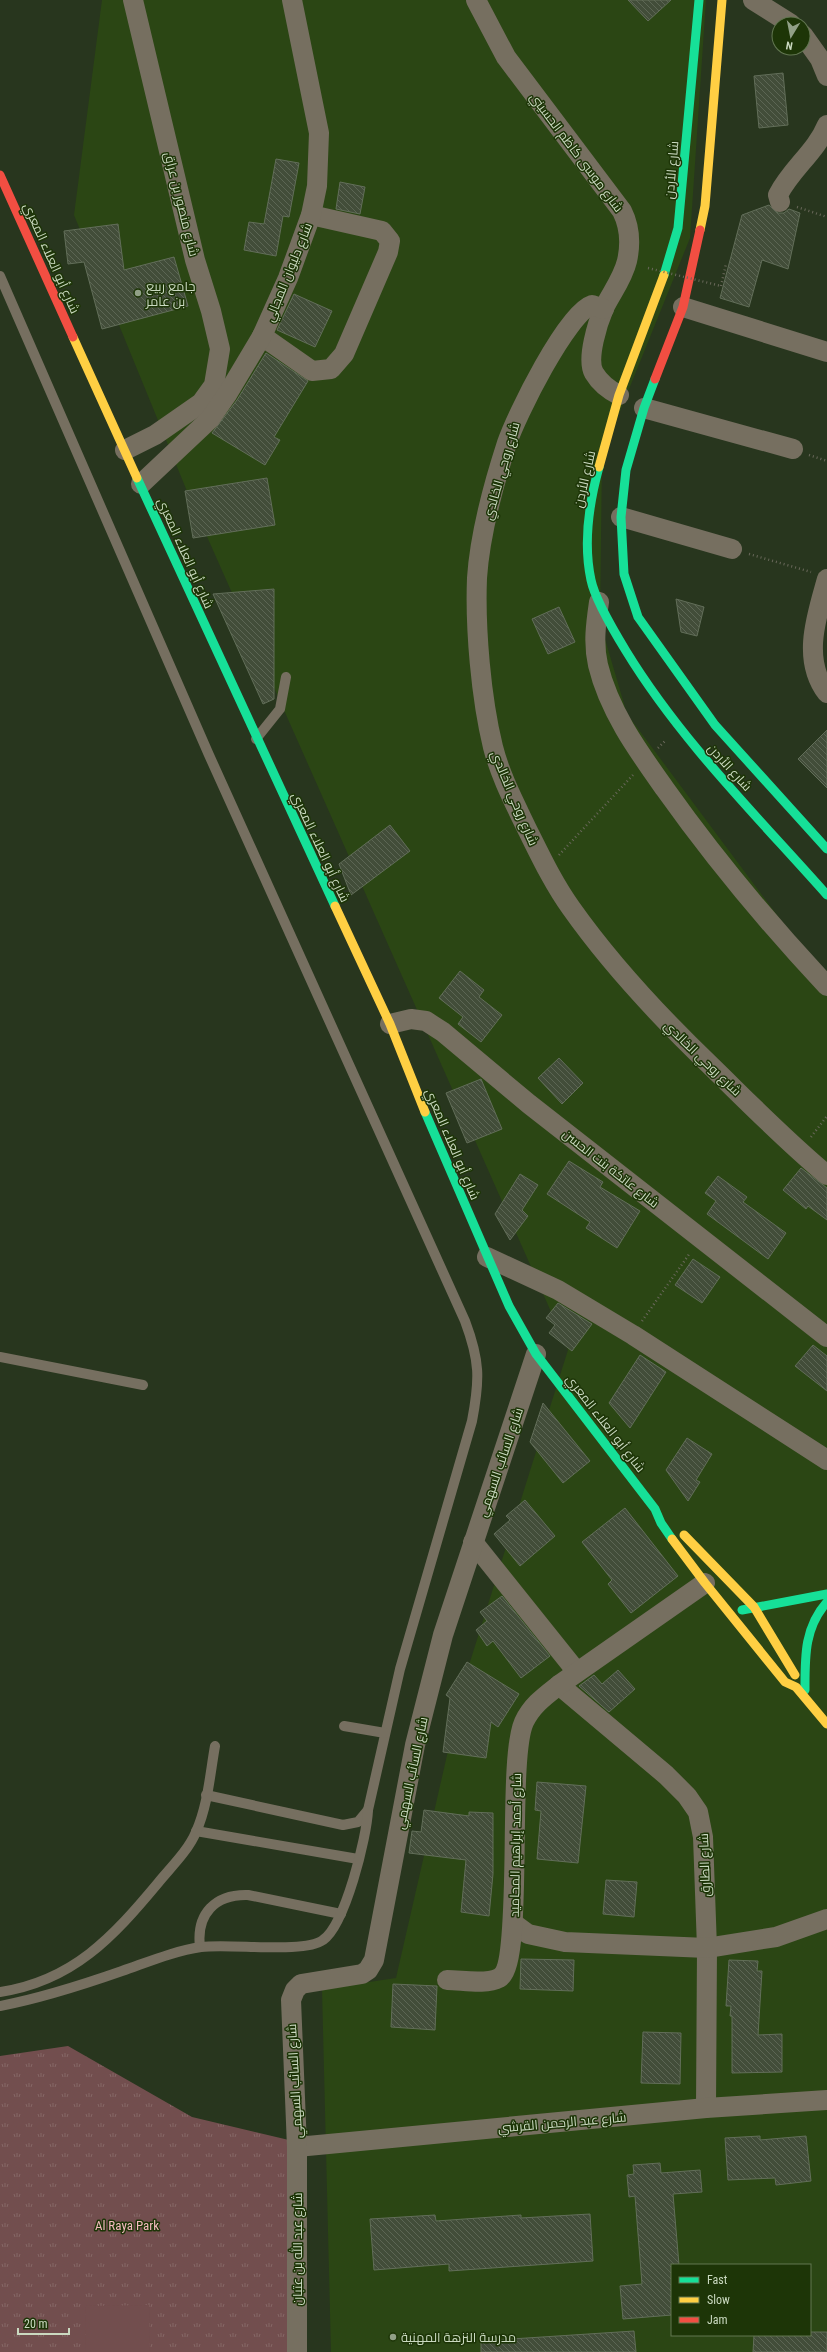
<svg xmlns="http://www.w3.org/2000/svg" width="827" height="2352" font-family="'Roboto Condensed',Cairo,sans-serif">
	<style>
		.built { fill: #2b4614; fill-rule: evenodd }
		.grass { fill: url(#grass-tufts) }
		.pitch { fill: #724e4e }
		.building { fill: url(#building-back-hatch); stroke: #626e59 }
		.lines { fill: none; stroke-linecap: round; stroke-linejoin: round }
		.path { stroke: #69685a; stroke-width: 2.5; stroke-dasharray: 1 3; stroke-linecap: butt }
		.lane { stroke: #766f60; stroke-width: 10 }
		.street { stroke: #766f60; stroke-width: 20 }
		.fast { stroke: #16e098; stroke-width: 9 }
		.slow { stroke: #ffcf43; stroke-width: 9 }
		.jam { stroke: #f24e42; stroke-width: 9 }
		.path-bridge { stroke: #69685a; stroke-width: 2.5; stroke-dasharray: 1 3; stroke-linecap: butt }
		.poi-dot { fill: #91a087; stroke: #1d3507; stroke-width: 1.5 }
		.labels { text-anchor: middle; stroke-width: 3; stroke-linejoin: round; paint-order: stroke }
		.street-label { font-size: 13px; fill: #cad9c0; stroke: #1d3507 }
		.poi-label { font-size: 13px; fill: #cad9c0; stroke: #1d3507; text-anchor: start }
		.park-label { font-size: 13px; fill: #f4babf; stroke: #1d3507 }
	</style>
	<defs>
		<pattern id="grass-tufts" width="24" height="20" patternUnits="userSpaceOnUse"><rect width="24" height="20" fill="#724e4e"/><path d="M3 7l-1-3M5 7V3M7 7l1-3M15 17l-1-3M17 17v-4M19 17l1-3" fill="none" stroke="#856766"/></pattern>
		<pattern id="building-back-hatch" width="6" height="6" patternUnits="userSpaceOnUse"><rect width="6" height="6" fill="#424d39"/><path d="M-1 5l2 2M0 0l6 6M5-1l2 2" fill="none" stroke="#5c6654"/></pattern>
	</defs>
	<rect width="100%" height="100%" fill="#28361e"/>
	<path class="built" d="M102,0H706L690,238L602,456L600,622L627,714L800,946L827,972V2352H331L322,1989L396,1978L464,1681L568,1350L189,496L74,215ZM672,2265H810V2335H672Z"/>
	<polygon class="grass" points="68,2046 192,2117 293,2141 297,2352 0,2352 0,2056"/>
	<polygon class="pitch" points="149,2305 150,2352 86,2352 85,2306"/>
	<g class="building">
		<polygon points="628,0 671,0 648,21"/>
		<polygon points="783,73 788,125 759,128 754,76"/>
		<polygon points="276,159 299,163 289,217 283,216 276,256 244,250 249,222 264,224"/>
		<polygon points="340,182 365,187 360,214 336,209"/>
		<polygon points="769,205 778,213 784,213 789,209 800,213 788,269 762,260 749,307 720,298 742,215"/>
		<polygon points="118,224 124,270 174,257 188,306 102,329 84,262 68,264 64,231"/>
		<polygon points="294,294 332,311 315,347 277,330"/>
		<polygon points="266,353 308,381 274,437 280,440 265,465 212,433 237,400"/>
		<polygon points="267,478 275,525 193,538 185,491"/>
		<polygon points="274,589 274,699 263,704 213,594"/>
		<polygon points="676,599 704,607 697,636 681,632"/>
		<polygon points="559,607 575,642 548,654 532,619"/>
		<polygon points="827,730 827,788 798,759"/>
		<polygon points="390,825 410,851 351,895 339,864"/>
		<polygon points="460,971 484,990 479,997 502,1015 481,1042 458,1024 463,1017 439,998"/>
		<polygon points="559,1058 583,1083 562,1104 538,1078"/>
		<polygon points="481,1079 502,1129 467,1143 446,1093"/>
		<polygon points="569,1161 603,1182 600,1187 640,1211 617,1248 586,1228 590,1222 547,1194"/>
		<polygon points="801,1168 827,1188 827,1220 808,1206 806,1209 783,1190"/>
		<polygon points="520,1174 538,1185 522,1210 528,1216 510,1240 495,1214"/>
		<polygon points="718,1176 747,1197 743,1202 786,1233 768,1259 707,1214 716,1201 705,1193"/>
		<polygon points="693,1259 720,1277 702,1303 675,1285"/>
		<polygon points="558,1303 592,1324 572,1351 549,1333 555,1325 546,1318"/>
		<polygon points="813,1345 827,1356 827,1391 795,1366"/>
		<polygon points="640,1355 666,1372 630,1428 609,1403"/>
		<polygon points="543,1403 590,1461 563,1483 530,1442"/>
		<polygon points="687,1438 712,1454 696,1480 700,1482 688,1501 666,1470"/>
		<polygon points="525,1500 555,1536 520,1566 494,1534 510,1520 506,1516"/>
		<polygon points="625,1508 678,1576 631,1613 608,1584 612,1580 582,1542"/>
		<polygon points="502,1596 550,1656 521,1678 493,1641 487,1646 476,1630 487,1621 480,1612"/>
		<polygon points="467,1662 519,1694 498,1727 491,1722 486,1758 443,1752 450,1698 446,1695"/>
		<polygon points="618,1670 635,1689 609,1712 579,1686 594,1675 602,1684"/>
		<polygon points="537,1782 586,1786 578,1863 537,1859 541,1811 535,1810"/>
		<polygon points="424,1810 469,1816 469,1812 493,1813 493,1874 489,1916 461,1912 466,1860 409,1853 412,1831 421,1832"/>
		<polygon points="606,1880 637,1882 634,1917 603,1914"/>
		<polygon points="521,1959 574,1960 573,1991 520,1989"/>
		<polygon points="729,1960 758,1961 757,1971 762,1971 758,2035 782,2034 782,2072 732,2073 732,2016 730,2016 731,2006 726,2006"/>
		<polygon points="393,1984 437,1986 435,2030 391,2027"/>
		<polygon points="643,2032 681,2033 680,2084 641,2083"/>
		<polygon points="760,2136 760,2140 806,2136 811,2181 776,2185 775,2178 728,2180 725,2138"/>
		<polygon points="660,2163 661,2173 700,2170 702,2192 673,2194 679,2265 672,2265 672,2315 623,2319 620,2286 642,2284 635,2196 629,2197 627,2175 634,2174 633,2165"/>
		<polygon points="590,2214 593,2261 449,2271 449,2264 374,2270 370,2219 435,2215 436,2221 521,2215 521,2218"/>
		<polygon points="634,2331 636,2352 481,2352 481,2341"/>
		<polygon points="810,2332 827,2332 827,2352 753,2352 754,2335 810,2335"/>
	</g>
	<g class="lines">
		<g class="path">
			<polyline points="797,207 827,217"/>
			<polyline points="721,286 726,264"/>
			<polyline points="809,455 827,461"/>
			<polyline points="749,554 811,572"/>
			<polyline points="658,748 666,740"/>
			<polyline points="559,855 633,775"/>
			<polyline points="811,1137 827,1116"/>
			<polyline points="642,1321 690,1253"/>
		</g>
		<g class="lane">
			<path d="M0,276L209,755L465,1321C480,1361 480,1379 472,1421L400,1669L368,1810L358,1822L343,1825L206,1795"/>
			<polyline points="256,739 280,709 286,677"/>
			<polyline points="0,1357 143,1385"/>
			<polyline points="344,1726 385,1733"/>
			<polyline points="196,1831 358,1859"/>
			<path d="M200,1947C196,1914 215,1894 248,1895L341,1914"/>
			<path d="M0,1992C73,1981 113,1937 158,1883C171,1867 188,1851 196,1832C208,1805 210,1774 215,1746"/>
			<path d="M0,2006C42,1998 82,1985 122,1971C148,1962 174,1951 201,1947C230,1943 304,1954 323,1940C345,1925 367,1837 368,1810"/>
		</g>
		<g class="street">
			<path d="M476,0L506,57L622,211C630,227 631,243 627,261C623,278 612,292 604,308C598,322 586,359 594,373C600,383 609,390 619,395"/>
			<polyline points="753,0 791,24"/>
			<polyline points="803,35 820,59 827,76"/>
			<path d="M780,202L778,195C791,169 816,152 827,125"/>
			<polyline points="683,307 827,352"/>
			<path d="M604,309L592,305C567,313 516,416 507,443C493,486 480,533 477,578C475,628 481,698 493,747C500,775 514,802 526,827C540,855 553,883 571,908C612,966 660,1017 711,1066C749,1103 786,1141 827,1175"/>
			<polyline points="262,336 312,371 331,369 344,354 388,252 390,241 382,231 311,215"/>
			<polyline points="644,408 793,449"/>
			<polyline points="125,450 155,435 201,403 214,385 220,349 211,311 195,260 133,0"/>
			<polyline points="141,484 210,419 228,393 262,336 288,278 311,215 317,186 319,133 292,0"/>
			<polyline points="621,517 732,549"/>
			<path d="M827,579C817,615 801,659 827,693"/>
			<path d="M599,602C596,623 593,643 598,665C609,711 638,751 665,789C714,858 769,924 827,986"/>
			<polyline points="390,1024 411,1019 426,1021 443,1032 529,1104 827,1337"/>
			<polyline points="487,1257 558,1290 633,1335 827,1460"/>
			<polyline points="473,1542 577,1672"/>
			<polyline points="559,1685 666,1775 687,1796 698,1812 703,1837 707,1948 706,2108"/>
			<polyline points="513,1923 528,1934 565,1942 707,1948 776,1937 827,1919"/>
			<path d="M447,1980C462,1980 486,1985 499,1978C525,1965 506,1762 524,1722C532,1705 545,1696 559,1685L705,1583"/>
			<polyline points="297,2147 706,2108 827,2100"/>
			<polyline points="297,2352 297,2147 291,2000 295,1990 301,1984 362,1974 368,1970 374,1960 415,1745 443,1635 536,1354"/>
		</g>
		<g class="fast">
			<polyline points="664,275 678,228 699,0"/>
			<polyline points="655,379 644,408 626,470 621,517 624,574 638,617 715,725 827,849"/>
			<path d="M599,467C589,503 583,543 591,580C595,600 615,633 626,651C681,741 757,816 827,895"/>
			<polyline points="137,478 335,906"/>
			<polyline points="425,1112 509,1306 536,1354 655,1509 661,1523 672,1539"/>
			<polyline points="742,1610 827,1594"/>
			<path d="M805,1690C805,1657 804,1628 827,1602"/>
		</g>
		<g class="slow">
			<polyline points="700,230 705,206 722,0"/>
			<polyline points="73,337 137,478"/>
			<polyline points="599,467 619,395 664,275"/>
			<polyline points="335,906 390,1024 425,1112"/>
			<polyline points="684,1535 754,1607 795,1675"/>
			<polyline points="672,1539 705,1583 785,1682 796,1687 827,1724"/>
		</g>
		<g class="jam">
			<polyline points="0,175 73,337"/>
			<polyline points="655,379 683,307 700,230"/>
		</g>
		<polyline class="path-bridge" points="648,268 721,286"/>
	</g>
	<g class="poi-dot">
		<circle cx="138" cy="293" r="4"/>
		<circle cx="393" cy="2337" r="4"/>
	</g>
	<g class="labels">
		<g class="street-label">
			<text transform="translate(577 152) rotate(53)" y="5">شارع موسى كاظم الحسيني</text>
			<text transform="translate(671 170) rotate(-85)" y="5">شارع الأردن</text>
			<text transform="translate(182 204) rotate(76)" y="5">شارع منصور بن عراق</text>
			<text transform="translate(52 258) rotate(66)" y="5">شارع أبو العلاء المعري</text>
			<text transform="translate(288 272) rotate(-68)" y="5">شارع دليوان المجالي</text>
			<text transform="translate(501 471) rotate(-74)" y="5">شارع روحي الخالدي</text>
			<text transform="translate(584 479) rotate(-77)" y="5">شارع الأردن</text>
			<text transform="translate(186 553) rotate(66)" y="5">شارع أبو العلاء المعري</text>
			<text transform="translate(730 767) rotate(48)" y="5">شارع الأردن</text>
			<text transform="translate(515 798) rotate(67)" y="5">شارع روحي الخالدي</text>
			<text transform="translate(321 847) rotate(65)" y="5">شارع أبو العلاء المعري</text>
			<text transform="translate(703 1058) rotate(44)" y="5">شارع روحي الخالدي</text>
			<text transform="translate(453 1144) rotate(67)" y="5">شارع أبو العلاء المعري</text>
			<text transform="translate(611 1168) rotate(38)" y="5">شارع عاتكة بنت الحسن</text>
			<text transform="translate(606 1423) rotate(52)" y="5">شارع أبو العلاء المعري</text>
			<text transform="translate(500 1462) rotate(-71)" y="5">شارع السائب السهمي</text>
			<text transform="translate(411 1773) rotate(-78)" y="5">شارع السائب السهمي</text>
			<text transform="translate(515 1845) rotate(-89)" y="5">شارع أحمد إبراهيم المحاميد</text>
			<text transform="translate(704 1865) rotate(-92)" y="5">شارع الطارق</text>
			<text transform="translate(294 2081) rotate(-93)" y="5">شارع السائب السهمي</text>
			<text transform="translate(562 2122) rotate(-5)" y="5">شارع عبد الرحمن القرشي</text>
			<text transform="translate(297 2249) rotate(-90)" y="5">شارع عبد الله بن عتبان</text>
		</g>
		<g class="poi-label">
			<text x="146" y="291">جامع ربيع<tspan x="146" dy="15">بن عامر</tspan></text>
			<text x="401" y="2342">مدرسة النزهة المهنية</text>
		</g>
		<g class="park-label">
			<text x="127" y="2230">Al Raya Park</text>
		</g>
	</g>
	<rect x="671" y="2264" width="140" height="72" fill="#1d3507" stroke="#627751"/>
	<rect x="679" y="2277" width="20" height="6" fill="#16e098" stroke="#627751"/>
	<text x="707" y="2284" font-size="12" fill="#cad9c0">Fast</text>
	<rect x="679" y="2297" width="20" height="6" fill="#ffcf43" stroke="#627751"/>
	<text x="707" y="2304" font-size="12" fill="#cad9c0">Slow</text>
	<rect x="679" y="2317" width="20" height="6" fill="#f24e42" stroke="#627751"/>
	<text x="707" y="2324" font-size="12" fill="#cad9c0">Jam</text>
	<g transform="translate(791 36) rotate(190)"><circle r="19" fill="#1d3507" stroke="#627751"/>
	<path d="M0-3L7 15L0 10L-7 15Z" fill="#91a087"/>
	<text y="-6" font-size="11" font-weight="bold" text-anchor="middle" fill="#cad9c0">N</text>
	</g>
	<path d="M18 2328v6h51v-6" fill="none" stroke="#cad9c0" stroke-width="2"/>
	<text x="24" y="2328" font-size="12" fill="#cad9c0" stroke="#1d3507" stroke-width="3" paint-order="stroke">20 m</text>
</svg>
